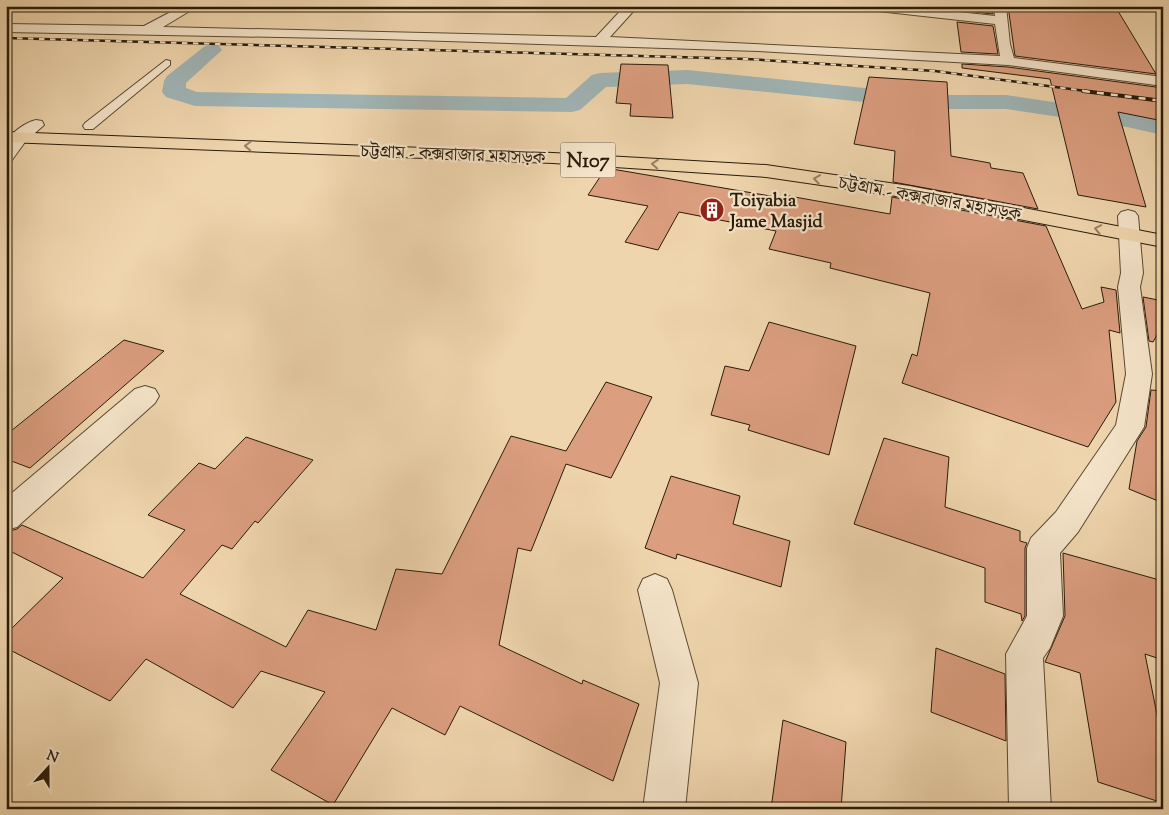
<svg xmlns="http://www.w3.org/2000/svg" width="1169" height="815" font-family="'Sorts Mill Goudy','Noto Serif Bengali',serif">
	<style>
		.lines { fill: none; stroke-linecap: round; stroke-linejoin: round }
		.canal { fill: #a0b5b7; fill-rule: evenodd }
		.building { fill: #db9e7f; stroke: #291b0a }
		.lane-casing { stroke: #5a4a33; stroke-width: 2 }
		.street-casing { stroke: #5a4a33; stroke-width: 2 }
		.highway-casing { stroke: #291b0a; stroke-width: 2 }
		.lane { fill: #f5e4ca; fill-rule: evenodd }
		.street { fill: #f5e4ca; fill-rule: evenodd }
		.highway { fill: #efd5ad; fill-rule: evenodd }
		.rail-far1-casing { stroke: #291b0a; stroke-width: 2.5 }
		.rail-casing { stroke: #291b0a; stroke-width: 4 }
		.rail-far1 { stroke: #f5e4ca; stroke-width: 2; stroke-dasharray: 5.5; stroke-linecap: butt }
		.rail { stroke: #f5e4ca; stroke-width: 2.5; stroke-dasharray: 7; stroke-linecap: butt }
		.oneway { stroke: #968164 }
		.labels { text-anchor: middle; stroke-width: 4.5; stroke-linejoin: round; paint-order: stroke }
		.far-street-label { font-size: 18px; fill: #291b0a; stroke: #f5e4ca }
		.far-poi-label { font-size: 18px; font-weight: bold; fill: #291b0a; stroke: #f5e4ca; text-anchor: start }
		.shield { fill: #f5e4ca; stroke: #665744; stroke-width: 1 }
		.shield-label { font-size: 20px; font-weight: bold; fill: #291b0a }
	</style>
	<rect width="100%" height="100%" fill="#efd5ad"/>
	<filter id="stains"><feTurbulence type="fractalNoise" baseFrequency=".004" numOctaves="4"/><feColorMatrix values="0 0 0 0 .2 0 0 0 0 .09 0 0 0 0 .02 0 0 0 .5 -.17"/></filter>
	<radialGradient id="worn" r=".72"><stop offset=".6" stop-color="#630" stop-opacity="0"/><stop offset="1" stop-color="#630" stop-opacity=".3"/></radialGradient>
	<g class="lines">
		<polygon class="canal" points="212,44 219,46 222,50 186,83 186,88 197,92 566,98 592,75 600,73 687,70 933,95 1006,95 1127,113 1163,120 1163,135 1127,127 1006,109 933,109 687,84 606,87 580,110 572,112 195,106 166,97 162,92 164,81 167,76 205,46"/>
	</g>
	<g class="building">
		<polygon points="956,6 992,6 993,14 956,10"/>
		<polygon points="1008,6 1115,6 1156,74 1015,56"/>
		<polygon points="957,22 993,26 998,54 961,52"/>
		<polygon points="621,64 668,65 673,118 630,116 631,104 616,103"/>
		<polygon points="962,64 1008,67 1163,88 1163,121 1118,112 1146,207 1078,195 1050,79 962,68"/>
		<polygon points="869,77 947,82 951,156 990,163 991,168 1023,173 1038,209 893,182 895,151 854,144"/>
		<polygon points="606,168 788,199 789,196 890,214 892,197 1046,226 1082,309 1104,302 1101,287 1116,290 1120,333 1109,330 1116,402 1088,447 902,383 912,354 917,356 930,293 830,268 831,263 769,249 776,231 679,212 658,250 625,242 648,206 588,195"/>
		<polygon points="1143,297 1163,301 1163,325 1153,342 1149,341"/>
		<polygon points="769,322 856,346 829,455 748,430 750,425 711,415 725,366 749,371"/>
		<polygon points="124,340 164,351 30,468 6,459 6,435"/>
		<polygon points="606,382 652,397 611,478 566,464 531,551 518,548 499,645 582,684 583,680 639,704 613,781 460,706 445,735 392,708 333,805 271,770 325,692 261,671 233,708 146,659 110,701 6,648 6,634 63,578 6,549 6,532 17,529 22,525 143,578 185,530 148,515 199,463 215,469 246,437 313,460 258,523 255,521 232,549 222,545 180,594 286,647 308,610 376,630 396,569 442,574 511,436 566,451"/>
		<polygon points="1151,390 1163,391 1163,503 1129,489 1137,441 1146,427"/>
		<polygon points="884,438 949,457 945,507 1020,531 1020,541 1027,543 1025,548 1025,616 1022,621 1021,614 985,602 985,568 854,524"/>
		<polygon points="671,476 740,496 733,524 790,541 781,587 677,554 676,559 645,548"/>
		<polygon points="1063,553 1163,581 1163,660 1145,654 1160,730 1163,731 1163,803 1098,782 1080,673 1045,662 1065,616"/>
		<polygon points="936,648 1005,674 1006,741 931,712"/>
		<polygon points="783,720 846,742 841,809 771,809"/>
	</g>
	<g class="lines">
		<defs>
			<polygon id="lane" points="166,60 170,61 170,65 93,129 85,129 83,126 85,123"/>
			<g id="street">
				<polygon points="182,6 198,6 163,27 596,37 625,6 638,6 610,37 1000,56 995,24 869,10 863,6 904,6 995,16 994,6 1006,6 1010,44 1014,58 1163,77 1163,86 1008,65 758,51 382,39 6,32 6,24 144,26"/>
				<path d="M36,120L42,121L44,125L25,142L12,160L6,161C6,156 5,150 6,145C8,134 26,122 36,120Z"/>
				<polygon points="1128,210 1135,212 1138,216 1143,273 1140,287 1152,374 1144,427 1078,532 1060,553 1063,616 1050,648 1043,658 1051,809 1009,809 1006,654 1027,616 1027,548 1031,538 1056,512 1116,425 1126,374 1118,287 1121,273 1118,216 1121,212"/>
				<polygon points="145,386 155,389 159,396 155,403 17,527 6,530 6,498 135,389"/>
				<polygon points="655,574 667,579 672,590 698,683 685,809 643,809 660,683 638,590 643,579"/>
			</g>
			<polygon id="highway" points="6,132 553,153 766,165 910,186 1163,235 1163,247 910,198 766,177 553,163 6,142"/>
		</defs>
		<use href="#lane" class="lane-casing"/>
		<use href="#street" class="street-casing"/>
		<use href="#highway" class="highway-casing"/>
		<use href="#lane" class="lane"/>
		<use href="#street" class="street"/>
		<use href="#highway" class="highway"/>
		<defs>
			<polyline id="rail-far1" points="6,38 747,59 935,71 1093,92"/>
			<polyline id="rail" points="1083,91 1163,101"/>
		</defs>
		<use href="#rail-far1" class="rail-far1-casing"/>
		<use href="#rail" class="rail-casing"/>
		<use href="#rail-far1" class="rail-far1"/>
		<use href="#rail" class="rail"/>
	</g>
	<defs><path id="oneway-chevron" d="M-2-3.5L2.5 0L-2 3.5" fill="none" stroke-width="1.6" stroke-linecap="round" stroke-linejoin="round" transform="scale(1.25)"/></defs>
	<g class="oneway">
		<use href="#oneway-chevron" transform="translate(248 146) rotate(-178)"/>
		<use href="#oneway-chevron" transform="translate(655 164) rotate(-176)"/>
		<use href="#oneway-chevron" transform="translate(817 179) rotate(-172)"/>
		<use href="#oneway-chevron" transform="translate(1098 229) rotate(-169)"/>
	</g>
	<defs>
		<symbol id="building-disc" viewBox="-11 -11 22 22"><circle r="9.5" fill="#8f2418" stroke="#f5e4ca"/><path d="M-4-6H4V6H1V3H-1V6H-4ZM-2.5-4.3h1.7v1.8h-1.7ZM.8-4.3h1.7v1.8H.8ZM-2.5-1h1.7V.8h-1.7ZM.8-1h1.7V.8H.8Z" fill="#fff"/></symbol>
	</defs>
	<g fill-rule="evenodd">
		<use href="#building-disc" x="698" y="196" width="28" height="28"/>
	</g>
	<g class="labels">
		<g class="far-street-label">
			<text transform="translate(453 154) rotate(2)" y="6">চট্টগ্রাম - কক্সবাজার মহাসড়ক</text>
			<text transform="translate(930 198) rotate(10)" y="6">চট্টগ্রাম - কক্সবাজার মহাসড়ক</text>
		</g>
		<g class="far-poi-label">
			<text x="730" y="206">Toiyabia<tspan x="730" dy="21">Jame Masjid</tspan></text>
		</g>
		<rect class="shield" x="560.5" y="142.5" width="55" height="35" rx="4"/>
		<g class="shield-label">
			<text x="588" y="167">N107</text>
		</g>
	</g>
	<rect width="1169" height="815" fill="none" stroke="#efd5ad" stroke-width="25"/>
	<rect x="8" y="8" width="1154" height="800" fill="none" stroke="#291b0a" stroke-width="2.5"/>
	<rect x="12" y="12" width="1144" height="790" fill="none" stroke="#291b0a"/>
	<g transform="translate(48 768) rotate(21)" stroke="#f5e4ca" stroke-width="4" paint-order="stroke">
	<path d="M0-4L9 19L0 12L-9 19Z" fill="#291b0a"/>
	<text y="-8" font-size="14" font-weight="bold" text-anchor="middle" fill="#291b0a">N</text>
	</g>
	<rect width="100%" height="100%" filter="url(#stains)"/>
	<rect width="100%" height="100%" fill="url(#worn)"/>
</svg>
